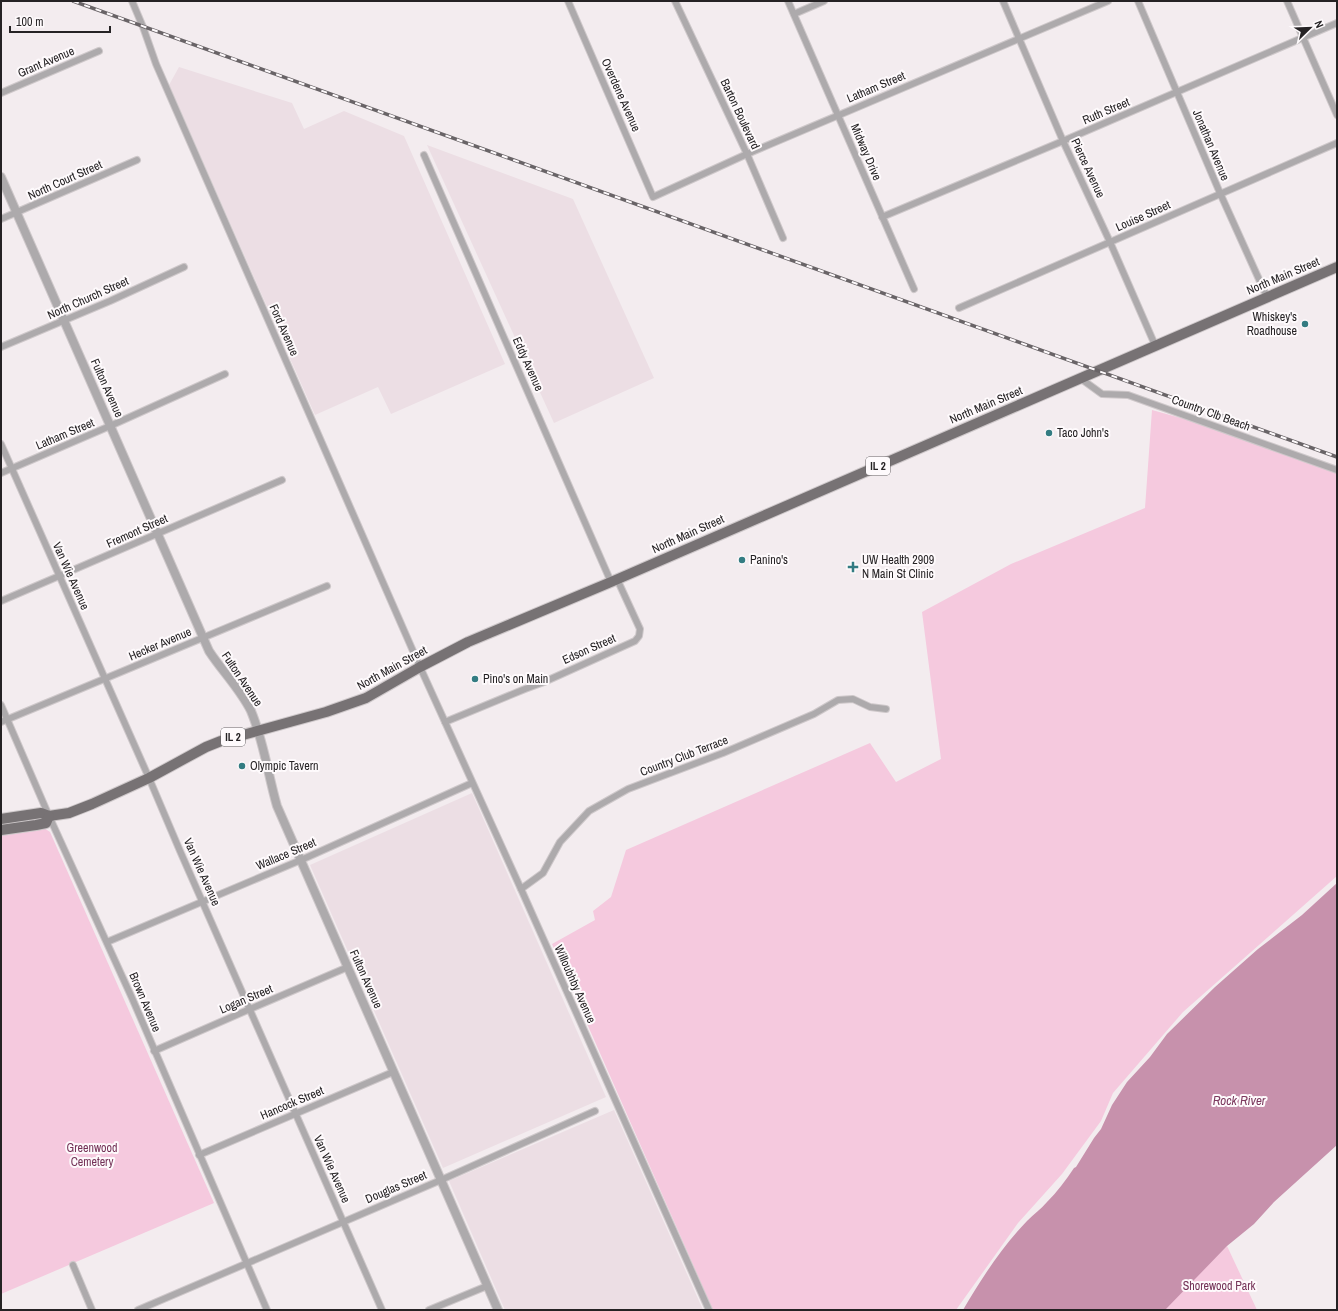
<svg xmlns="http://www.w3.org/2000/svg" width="1338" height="1311" font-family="'Archivo Narrow',sans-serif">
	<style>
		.built { fill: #ecdee4 }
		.green { fill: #f5c9de }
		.water { fill: #c791ac }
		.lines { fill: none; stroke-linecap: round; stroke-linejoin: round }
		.minor-casing { stroke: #cec8ca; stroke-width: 8 }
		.tertiary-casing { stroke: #cec8ca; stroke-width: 10 }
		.primary-casing { stroke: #cec8ca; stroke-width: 12 }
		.minor { stroke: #adaaac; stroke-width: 6 }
		.tertiary { stroke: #adaaac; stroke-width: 8 }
		.primary { stroke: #777274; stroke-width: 10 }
		.rail-casing { stroke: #696467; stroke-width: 3.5 }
		.rail { stroke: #fefafc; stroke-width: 2; stroke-dasharray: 6; stroke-linecap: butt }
		.poi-dot { fill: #337c82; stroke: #fefafc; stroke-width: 1.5 }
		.labels { text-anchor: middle; stroke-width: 4; stroke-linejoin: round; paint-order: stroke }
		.shield { fill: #fefafc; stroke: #666365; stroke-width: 1 }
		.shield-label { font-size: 11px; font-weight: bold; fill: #252224 }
		.street-label { font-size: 12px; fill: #252224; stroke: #fefafc }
		.poi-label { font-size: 12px; fill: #252224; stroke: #fefafc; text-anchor: start }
		.park-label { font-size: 12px; fill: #743257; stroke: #fefafc }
		.water-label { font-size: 13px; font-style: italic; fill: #7c395e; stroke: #fefafc }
	</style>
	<rect width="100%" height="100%" fill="#f3ecef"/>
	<g class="built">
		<polygon points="179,67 292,103 304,129 344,111 404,136 505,364 391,414 378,387 315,415 169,85"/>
		<polygon points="427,145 573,199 654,378 554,423"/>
		<polygon points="472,793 606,1097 443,1168 310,865"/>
		<polygon points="614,1110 703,1310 505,1310 449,1181"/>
	</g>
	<g class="green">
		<polygon points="1152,410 1188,420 1337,473 1337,876 1183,1012 1113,1093 1101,1121 1062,1174 1018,1223 956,1310 713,1310 552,944 595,920 593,911 611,897 626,850 870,743 896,782 941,759 922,612 1011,564 1145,508"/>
		<polygon points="44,828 50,832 214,1203 1,1294 1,832"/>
		<polygon points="1227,1246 1257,1310 1159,1310"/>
	</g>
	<path class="water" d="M1337,883V1145L1274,1202L1254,1224L1227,1246L1165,1310H963C981,1279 1002,1247 1027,1221C1034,1214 1041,1209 1047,1202C1057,1192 1066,1180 1074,1168L1076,1167L1094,1138L1101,1129L1112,1105L1127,1082L1150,1057L1167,1034L1215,987L1258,949L1302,915Z"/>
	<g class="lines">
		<defs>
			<g id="minor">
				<polyline points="132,1 143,27 156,64 420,667 521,889 709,1310"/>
				<polyline points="568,1 653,197 747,154 1108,1"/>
				<polyline points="675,1 747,154 783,238"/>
				<polyline points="788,1 914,289"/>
				<polyline points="1003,1 1063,141 1110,242 1155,345"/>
				<polyline points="1138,1 1220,193 1267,297"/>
				<polyline points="1287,1 1337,115"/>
				<polyline points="794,14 824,1"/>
				<polyline points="1,93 99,51"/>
				<polyline points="424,155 611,582"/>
				<polyline points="882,217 1063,141 1337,23"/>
				<polyline points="1,219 137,160"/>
				<polyline points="959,308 1337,143"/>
				<polyline points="1,347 110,301 184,267"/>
				<polyline points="1080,378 1102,394 1128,395 1337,470"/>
				<polyline points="1,444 149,778 180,851 382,1310"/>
				<polyline points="1,473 110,426 225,374"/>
				<polyline points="1,601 282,480"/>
				<polyline points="1,705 49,816 132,998 267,1310"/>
				<polyline points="1,722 327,586"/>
				<polyline points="445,722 525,689 544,682 635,641 639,636 640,629 617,579"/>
				<polyline points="521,889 543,873 560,842 589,811 628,789 723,753 814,714 838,700 853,699 870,707 886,709"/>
				<polyline points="107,942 301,860 472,783"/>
				<polyline points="154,1051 250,1009 348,967"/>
				<polyline points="199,1155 393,1072"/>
				<polyline points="73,1265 92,1310"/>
				<polyline points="138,1310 441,1180 595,1111"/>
				<polyline points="429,1310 487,1286"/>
			</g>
			<path id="tertiary" d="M1,177L209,651C222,671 240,689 251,711C264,742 268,775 277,806L498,1310"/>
			<g id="primary">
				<polyline points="1,819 41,813 49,816 69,813 92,804 149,778 206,747 221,741 326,712 366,698 420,667 468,642 611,582 1337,267"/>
				<polyline points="1,830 36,825 46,823 49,816"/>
			</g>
		</defs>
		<use href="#minor" class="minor-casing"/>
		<use href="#tertiary" class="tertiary-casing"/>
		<use href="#primary" class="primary-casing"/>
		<use href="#minor" class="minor"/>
		<use href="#tertiary" class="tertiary"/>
		<use href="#primary" class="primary"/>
		<defs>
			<polyline id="rail" points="73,1 1337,457"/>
		</defs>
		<use href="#rail" class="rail-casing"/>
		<use href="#rail" class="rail"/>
	</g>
	<g class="poi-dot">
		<circle cx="1305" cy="324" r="4"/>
		<circle cx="1049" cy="433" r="4"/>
		<circle cx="742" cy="560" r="4"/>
		<path d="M851 561h4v4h4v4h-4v4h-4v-4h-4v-4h4z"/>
		<circle cx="475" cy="679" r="4"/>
		<circle cx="242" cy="766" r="4"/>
	</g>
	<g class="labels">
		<g class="shield">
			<rect x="866" y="457" width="24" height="18" rx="3"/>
			<rect x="221" y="728" width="24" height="18" rx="3"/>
		</g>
		<g class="shield-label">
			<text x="878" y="470">IL 2</text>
			<text x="233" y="741">IL 2</text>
		</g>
		<g class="street-label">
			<text transform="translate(46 62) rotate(-23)" y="4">Grant Avenue</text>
			<text transform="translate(876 87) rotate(-23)" y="4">Latham Street</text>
			<text transform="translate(621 95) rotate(66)" y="4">Overdene Avenue</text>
			<text transform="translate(1106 111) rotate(-23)" y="4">Ruth Street</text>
			<text transform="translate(740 114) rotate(65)" y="4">Barton Boulevard</text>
			<text transform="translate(1211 145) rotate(67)" y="4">Jonathan Avenue</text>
			<text transform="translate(866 152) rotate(67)" y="4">Midway Drive</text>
			<text transform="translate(1088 168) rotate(65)" y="4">Pierce Avenue</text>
			<text transform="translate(65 180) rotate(-24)" y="4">North Court Street</text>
			<text transform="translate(1143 216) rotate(-24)" y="4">Louise Street</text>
			<text transform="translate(1283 276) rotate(-23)" y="4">North Main Street</text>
			<text transform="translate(88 298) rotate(-24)" y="4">North Church Street</text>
			<text transform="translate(284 330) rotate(66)" y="4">Ford Avenue</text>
			<text transform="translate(528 364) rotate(66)" y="4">Eddy Avenue</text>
			<text transform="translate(107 388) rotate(66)" y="4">Fulton Avenue</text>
			<text transform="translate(986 405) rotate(-23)" y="4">North Main Street</text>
			<text transform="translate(1211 413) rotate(20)" y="4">Country Clb Beach</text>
			<text transform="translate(65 434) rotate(-23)" y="4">Latham Street</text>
			<text transform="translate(137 531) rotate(-24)" y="4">Fremont Street</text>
			<text transform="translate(688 534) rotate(-24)" y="4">North Main Street</text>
			<text transform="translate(71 576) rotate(66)" y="4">Van Wie Avenue</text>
			<text transform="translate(160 644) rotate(-23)" y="4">Hecker Avenue</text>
			<text transform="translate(589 649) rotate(-24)" y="4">Edson Street</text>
			<text transform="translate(392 668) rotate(-29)" y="4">North Main Street</text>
			<text transform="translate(242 679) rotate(56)" y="4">Fulton Avenue</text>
			<text transform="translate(684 756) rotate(-21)" y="4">Country Club Terrace</text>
			<text transform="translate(286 854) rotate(-23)" y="4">Wallace Street</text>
			<text transform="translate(202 872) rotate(66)" y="4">Van Wie Avenue</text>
			<text transform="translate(366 979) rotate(66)" y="4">Fulton Avenue</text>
			<text transform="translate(575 984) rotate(66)" y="4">Willoubhby Avenue</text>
			<text transform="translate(246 999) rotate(-23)" y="4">Logan Street</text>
			<text transform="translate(145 1002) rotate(67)" y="4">Brown Avenue</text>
			<text transform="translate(292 1103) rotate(-23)" y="4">Hancock Street</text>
			<text transform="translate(332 1169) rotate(66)" y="4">Van Wie Avenue</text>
			<text transform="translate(396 1187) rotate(-23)" y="4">Douglas Street</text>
		</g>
		<g class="poi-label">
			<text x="1297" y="321" text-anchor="end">Whiskey's<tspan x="1297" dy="14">Roadhouse</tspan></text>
			<text x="1057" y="437">Taco John's</text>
			<text x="750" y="564">Panino's</text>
			<text x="862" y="564">UW Health 2909<tspan x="862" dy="14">N Main St Clinic</tspan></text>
			<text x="483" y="683">Pino's on Main</text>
			<text x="250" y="770">Olympic Tavern</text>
		</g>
		<g class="park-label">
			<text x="92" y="1152">Greenwood<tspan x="92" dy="14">Cemetery</tspan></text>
			<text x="1219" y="1290">Shorewood Park</text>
		</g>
		<g class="water-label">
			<text x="1239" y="1105">Rock River</text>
		</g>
	</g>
	<rect width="1338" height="1311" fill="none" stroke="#252224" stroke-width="4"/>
	<g transform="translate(1310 28) rotate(67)" stroke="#fefafc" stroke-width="3" paint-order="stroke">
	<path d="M0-3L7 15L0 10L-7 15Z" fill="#252224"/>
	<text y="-6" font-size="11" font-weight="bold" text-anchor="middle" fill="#252224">N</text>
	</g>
	<path d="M10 26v6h100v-6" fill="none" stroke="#252224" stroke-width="2"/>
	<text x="16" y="26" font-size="12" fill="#252224" stroke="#fefafc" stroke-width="3" paint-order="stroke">100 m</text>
</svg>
